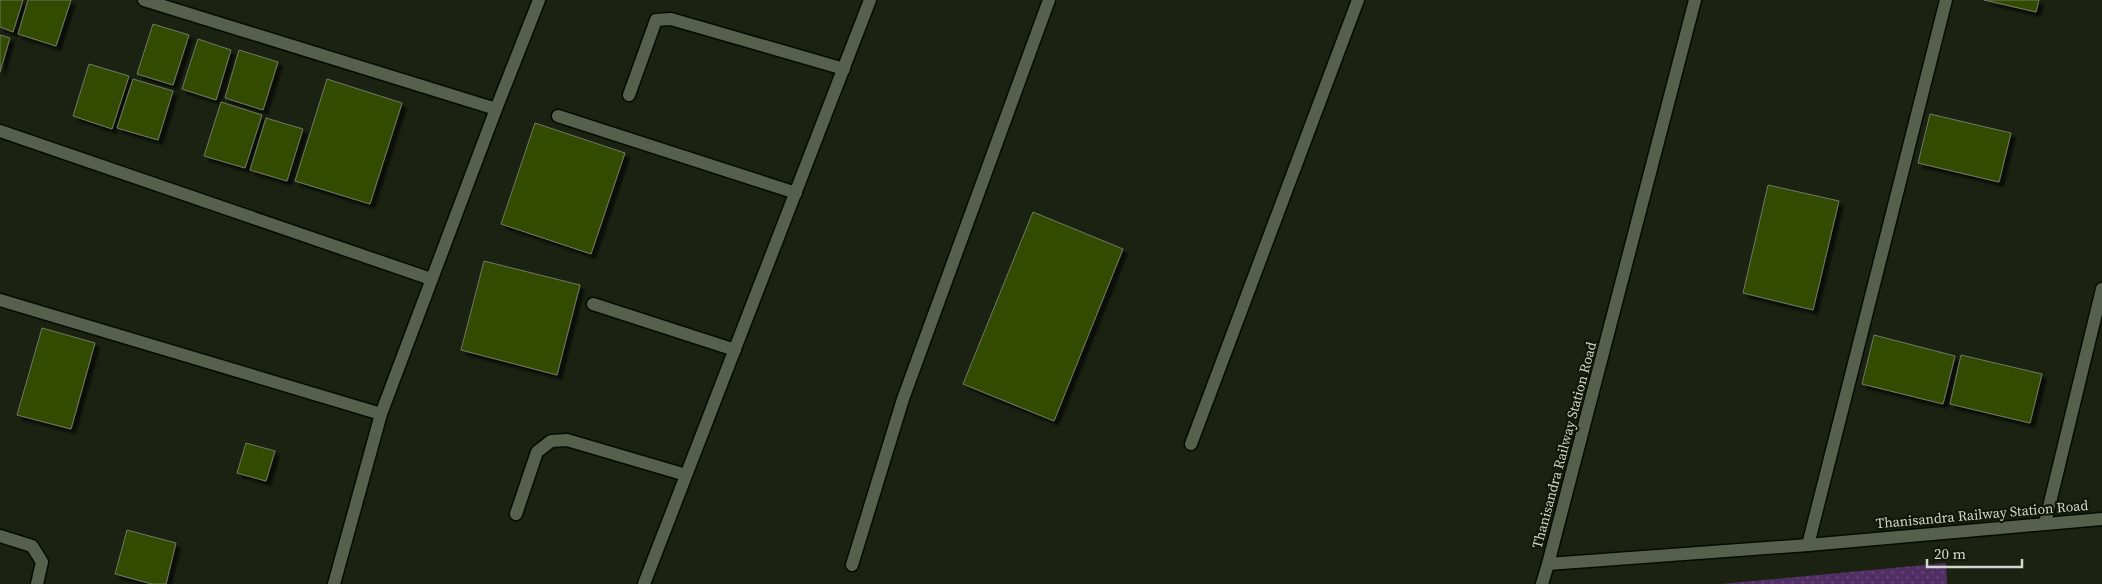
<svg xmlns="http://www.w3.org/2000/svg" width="2102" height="584" font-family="'Source Serif 4',serif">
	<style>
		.grass { fill: url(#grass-dots) }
		.building { fill: #314b00; stroke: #707966; filter: url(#shadow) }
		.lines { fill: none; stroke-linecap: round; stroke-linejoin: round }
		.minor-casing { stroke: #060b01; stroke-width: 15 }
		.tertiary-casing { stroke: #060b01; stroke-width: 15 }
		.minor { stroke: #57604d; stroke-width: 12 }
		.tertiary { stroke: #57604d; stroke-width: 12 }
		.labels { text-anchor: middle; stroke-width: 4.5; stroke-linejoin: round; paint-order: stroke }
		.street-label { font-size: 14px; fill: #d1d7cc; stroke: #121809 }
	</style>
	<defs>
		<pattern id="grass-dots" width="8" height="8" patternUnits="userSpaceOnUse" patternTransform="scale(1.25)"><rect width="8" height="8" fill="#512f65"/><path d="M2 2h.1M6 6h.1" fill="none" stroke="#694c7a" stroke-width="1.8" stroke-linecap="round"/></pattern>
		<filter id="shadow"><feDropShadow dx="4.5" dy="4.5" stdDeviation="1" flood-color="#0009"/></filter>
	</defs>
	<rect width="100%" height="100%" fill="#1b2212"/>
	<polygon class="grass" points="1946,563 1947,584 1721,584"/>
	<g class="building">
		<polygon points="0,0 23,0 13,32 0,27"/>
		<polygon points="28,0 71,0 56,46 18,34"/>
		<polygon points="1984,0 2039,0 2036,12"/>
		<polygon points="153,24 189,35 173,85 137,74"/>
		<polygon points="0,35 10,38 0,72"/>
		<polygon points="198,39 231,50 216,100 182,89"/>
		<polygon points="239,50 278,62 263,110 225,98"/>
		<polygon points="89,64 129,76 112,129 73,116"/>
		<polygon points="133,79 173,91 158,140 117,128"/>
		<polygon points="327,79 402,103 370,204 295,181"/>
		<polygon points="221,102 262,115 245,168 204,156"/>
		<polygon points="1930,114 2011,133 1999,182 1918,163"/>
		<polygon points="266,118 303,129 287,181 250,170"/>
		<polygon points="535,123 625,153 591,254 501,224"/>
		<polygon points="1768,185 1839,201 1813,310 1743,293"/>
		<polygon points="1033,212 1123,249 1054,421 963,384"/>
		<polygon points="484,261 580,285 557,375 461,350"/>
		<polygon points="42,328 95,343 71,429 17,415"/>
		<polygon points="1874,335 1955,356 1943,404 1862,384"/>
		<polygon points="1961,355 2042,374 2030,423 1950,404"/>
		<polygon points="246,443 275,451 266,481 237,473"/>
		<polygon points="127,530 176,543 166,584 152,584 115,574"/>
	</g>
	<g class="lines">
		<defs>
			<g id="minor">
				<polyline points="144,0 496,109"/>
				<polyline points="629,95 656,20 671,19 844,69"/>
				<polyline points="558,116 796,193"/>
				<polyline points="0,131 431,279"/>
				<polyline points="0,300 381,414"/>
				<polyline points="593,304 735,350"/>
				<polyline points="1191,444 1358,0"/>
				<polyline points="516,514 537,452 551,441 567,440 686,475"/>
				<polyline points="2045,523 2102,289"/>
				<polyline points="0,536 32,546 42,562 37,584"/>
				<polyline points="1808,545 1946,0"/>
				<polyline points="852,565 903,399 1049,0"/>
				<polyline points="334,584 381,414 496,109 539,0"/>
				<polyline points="644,584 870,0"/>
				<polyline points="1542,584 1548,564"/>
			</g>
			<polyline id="tertiary" points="1695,0 1548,564 1808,545 2102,519"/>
		</defs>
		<use href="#minor" class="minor-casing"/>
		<use href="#tertiary" class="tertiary-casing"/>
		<use href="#minor" class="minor"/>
		<use href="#tertiary" class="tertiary"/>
	</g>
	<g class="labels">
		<g class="street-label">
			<text transform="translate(1564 445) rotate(-75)" y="5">Thanisandra Railway Station Road</text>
			<text transform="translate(1982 514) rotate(-5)" y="5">Thanisandra Railway Station Road</text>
		</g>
	</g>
	<path d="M1927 559v8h95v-8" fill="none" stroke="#d1d7cc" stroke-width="2.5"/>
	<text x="1934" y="559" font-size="15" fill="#d1d7cc" stroke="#121809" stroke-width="4" paint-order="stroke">20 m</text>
</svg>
